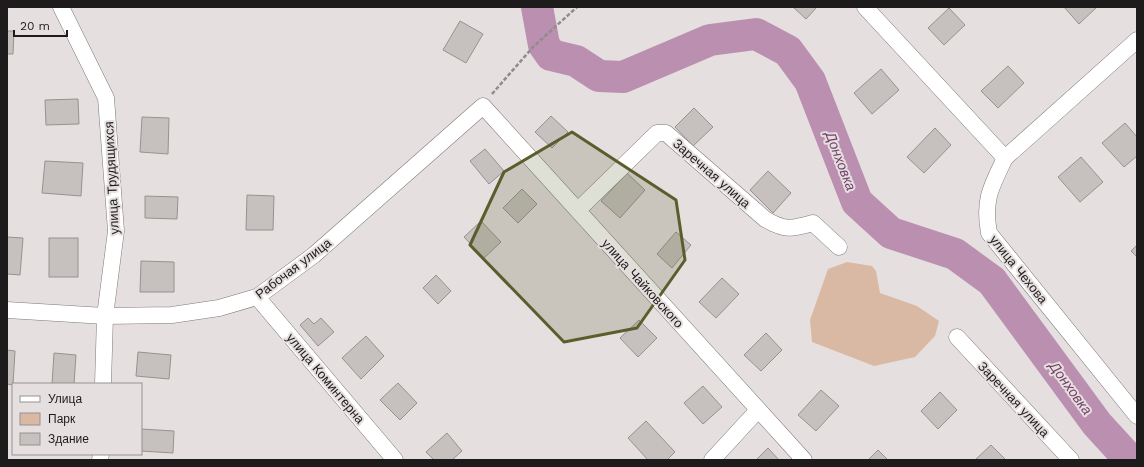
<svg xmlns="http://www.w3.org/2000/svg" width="1144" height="467" font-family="'Work Sans',sans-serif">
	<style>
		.green { fill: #dab9a4 }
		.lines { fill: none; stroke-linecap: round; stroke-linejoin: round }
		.river { stroke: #bb8fb0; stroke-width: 32 }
		.building { fill: #c6c1bf; stroke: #979290 }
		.street-casing { stroke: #7f7979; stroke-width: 17 }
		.path { stroke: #908b8c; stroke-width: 2.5; stroke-dasharray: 4 2; stroke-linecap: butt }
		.street { stroke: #fff; stroke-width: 16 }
		.marked { fill: #5b5e2c; fill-opacity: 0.2; stroke: #5b5e2c; stroke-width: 3; stroke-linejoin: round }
		.labels { text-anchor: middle; stroke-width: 4; stroke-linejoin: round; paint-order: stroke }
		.street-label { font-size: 13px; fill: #1d1b1b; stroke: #e6dfe0 }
		.water-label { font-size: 14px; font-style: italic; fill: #733b67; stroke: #e6dfe0 }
	</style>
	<rect width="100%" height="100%" fill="#e6dfe0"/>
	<polygon class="green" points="847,262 872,266 876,271 880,293 917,306 939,321 935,336 915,357 874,366 812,342 810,320 828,269"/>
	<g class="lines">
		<polyline class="river" points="537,7 544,45 551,55 576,61 599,76 623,77 710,40 756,34 788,51 810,81 857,202 891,233 955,254 992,281 1097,424 1130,460"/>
	</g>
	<g class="building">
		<polygon points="793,7 817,7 806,19"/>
		<polygon points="1064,7 1097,7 1079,24"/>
		<polygon points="949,8 965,25 944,45 928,28"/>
		<polygon points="460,21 483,34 466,63 443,50"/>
		<polygon points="7,31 14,31 13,54 7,54"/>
		<polygon points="1008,66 1024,83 998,108 981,91"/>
		<polygon points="881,69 899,90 872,114 854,93"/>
		<polygon points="78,99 79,124 46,125 45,100"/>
		<polygon points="694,108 713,127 693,146 675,127"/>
		<polygon points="551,116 568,132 552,148 535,132"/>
		<polygon points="142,117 169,118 168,154 140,152"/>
		<polygon points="1125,123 1137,137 1137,156 1124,167 1102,143"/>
		<polygon points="935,128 951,145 924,173 907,157"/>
		<polygon points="485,149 504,171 489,184 470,161"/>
		<polygon points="1081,157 1103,182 1080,202 1058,177"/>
		<polygon points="45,161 83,163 81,196 42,193"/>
		<polygon points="768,171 791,193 773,213 750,190"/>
		<polygon points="627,173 645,190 620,218 601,201"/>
		<polygon points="522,189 537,204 518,223 503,208"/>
		<polygon points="247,195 274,196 273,230 246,230"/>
		<polygon points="145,196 178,197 177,219 145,218"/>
		<polygon points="481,221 501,242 484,258 464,237"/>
		<polygon points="676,232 691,245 672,268 657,254"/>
		<polygon points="7,237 23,238 20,275 7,274"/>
		<rect x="49" y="238" width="29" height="39"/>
		<polygon points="1137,245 1137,257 1131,251"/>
		<polygon points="141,261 174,262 174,292 140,292"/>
		<polygon points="436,275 451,291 438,304 423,288"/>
		<polygon points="722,278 739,294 716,318 699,302"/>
		<polygon points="308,318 314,324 321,318 334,332 318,346 300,325"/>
		<polygon points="639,320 657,338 638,357 620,338"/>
		<polygon points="766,333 782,350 761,371 744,355"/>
		<polygon points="366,336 384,356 361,379 342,358"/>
		<polygon points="7,350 15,351 13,385 7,384"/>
		<polygon points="138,352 171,355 169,379 136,376"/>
		<polygon points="54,353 76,355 74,384 52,384"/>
		<polygon points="398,383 417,403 400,420 380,400"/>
		<polygon points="703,386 722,407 703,424 684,403"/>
		<polygon points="821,390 839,406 816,431 798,415"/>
		<polygon points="940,392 957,410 938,429 921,411"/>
		<polygon points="646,421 675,452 667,460 648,460 628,438"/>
		<polygon points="141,429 174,431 173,453 141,451"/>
		<polygon points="447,433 462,451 452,460 434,460 426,452"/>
		<polygon points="991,445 1006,460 975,460"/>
		<polygon points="768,448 779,460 756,460"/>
		<polygon points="878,450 888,460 868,460"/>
	</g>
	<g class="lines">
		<defs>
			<g id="street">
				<polyline points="61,7 106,98 116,231 105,316 103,384"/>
				<path d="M865,7L1005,158C991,187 983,200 989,233L1137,416"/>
				<polyline points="1005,158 1137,40"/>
				<path d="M578,210L657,133H666L765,219C785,231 792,229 813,223L839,247"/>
				<polyline points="257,297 395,460"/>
				<polyline points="7,310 105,316 172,315 219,308 257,297 314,255 483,106 804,460"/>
				<polyline points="957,337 1071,460"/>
				<polyline points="100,460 101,454"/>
				<polyline points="712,460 758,410"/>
			</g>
		</defs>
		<use href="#street" class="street-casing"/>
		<polyline class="path" points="492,94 533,47 577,7"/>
		<use href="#street" class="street"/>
	</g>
	<path class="marked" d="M572,132L676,200L685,260L637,328L564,342L470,245L504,172Z"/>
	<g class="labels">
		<g class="street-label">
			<text transform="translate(712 173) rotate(41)" y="5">Заречная улица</text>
			<text transform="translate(111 178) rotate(-93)" y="5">улица Трудящихся</text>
			<text transform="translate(293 268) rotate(-37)" y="5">Рабочая улица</text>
			<text transform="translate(1019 269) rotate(51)" y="5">улица Чехова</text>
			<text transform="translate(643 283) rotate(48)" y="5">улица Чайковского</text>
			<text transform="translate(326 378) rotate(50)" y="5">улица Коминтерна</text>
			<text transform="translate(1014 399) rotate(47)" y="5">Заречная улица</text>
		</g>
		<g class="water-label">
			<text transform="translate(841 161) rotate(69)" y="5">Донховка</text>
			<text transform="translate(1071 388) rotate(54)" y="5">Донховка</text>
		</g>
	</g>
	<rect width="1144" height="467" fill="none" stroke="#1d1b1b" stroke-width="16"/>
	<rect x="12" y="383" width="130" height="72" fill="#e6dfe0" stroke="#969191"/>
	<rect x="20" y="396" width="20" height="6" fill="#ffffff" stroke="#969191"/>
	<text x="48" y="403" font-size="12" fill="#1d1b1b">Улица</text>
	<rect x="20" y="413" width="20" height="12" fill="#dab9a4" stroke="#969191"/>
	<text x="48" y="423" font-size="12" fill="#1d1b1b">Парк</text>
	<rect x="20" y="433" width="20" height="12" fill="#c6c1bf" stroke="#969191"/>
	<text x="48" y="443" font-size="12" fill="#1d1b1b">Здание</text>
	<path d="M14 30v6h53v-6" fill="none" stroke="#1d1b1b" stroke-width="2"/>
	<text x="20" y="30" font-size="12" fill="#1d1b1b" stroke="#e6dfe0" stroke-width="3" paint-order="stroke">20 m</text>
</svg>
